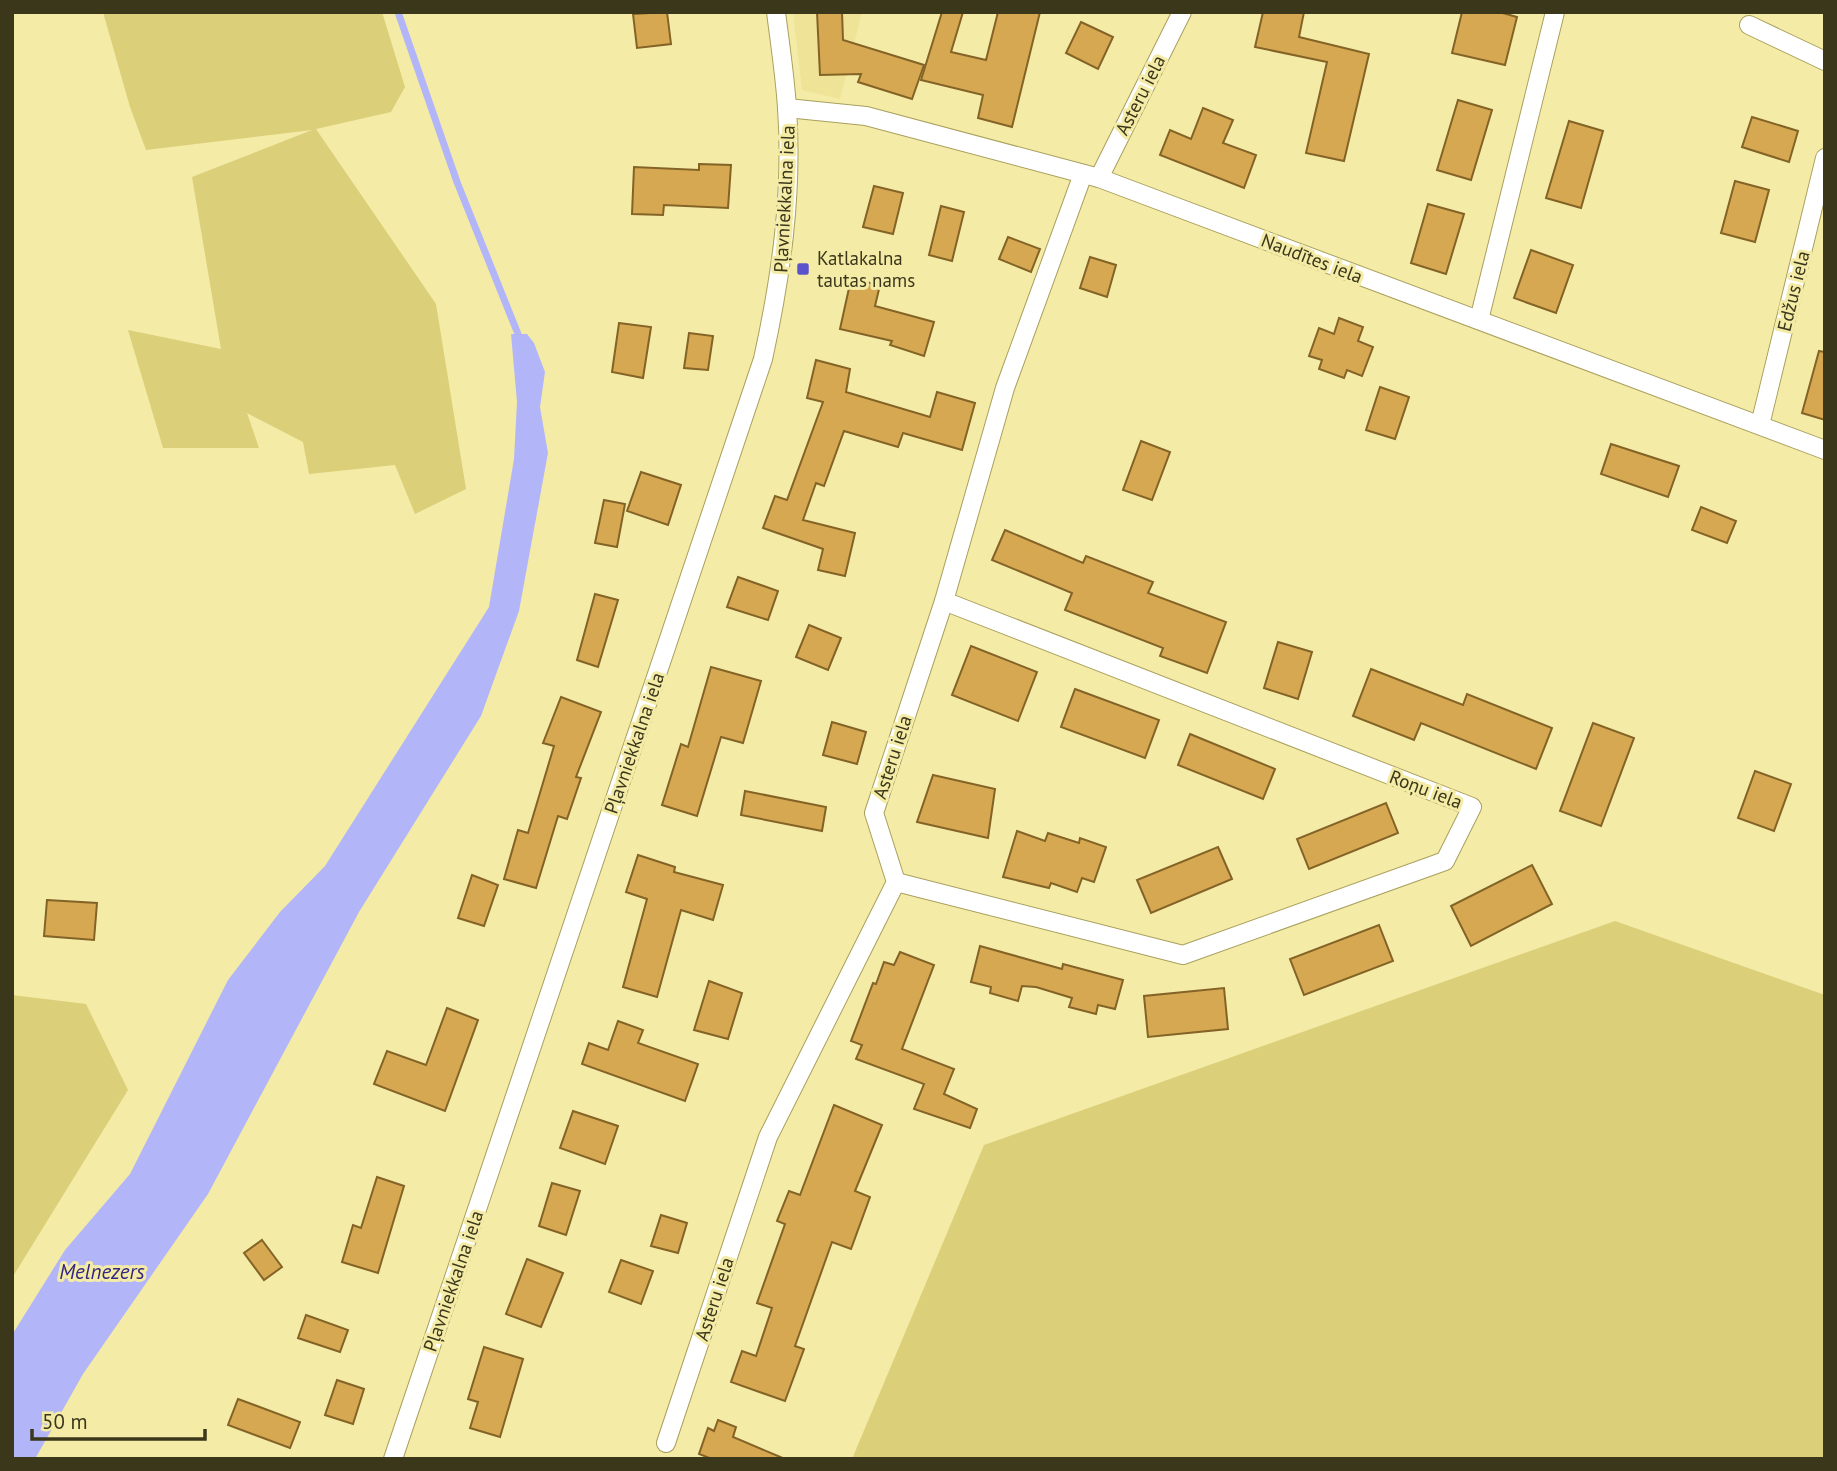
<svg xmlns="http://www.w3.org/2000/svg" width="1837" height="1471" font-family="'PT Sans',sans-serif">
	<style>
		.built { fill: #eee396 }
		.green { fill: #dbcf79 }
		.water { fill: #b2b6f8 }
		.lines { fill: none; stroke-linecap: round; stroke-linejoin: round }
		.stream { stroke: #b2b6f8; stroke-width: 7 }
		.building { fill: #d6a852; stroke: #836326; stroke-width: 2 }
		.minor-casing { stroke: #a9a05e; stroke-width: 20 }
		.minor { stroke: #fff; stroke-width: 18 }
		.poi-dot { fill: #5b53cb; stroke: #f4eba6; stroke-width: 2.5 }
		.labels { text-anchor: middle; stroke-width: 6; stroke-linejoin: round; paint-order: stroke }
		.street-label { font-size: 19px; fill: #3b371b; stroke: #f4eba6 }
		.poi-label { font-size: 19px; fill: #3b371b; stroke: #f4eba6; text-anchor: start }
		.water-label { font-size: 21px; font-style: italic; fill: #332783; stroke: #f4eba6 }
	</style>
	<rect width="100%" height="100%" fill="#f4eba6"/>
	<polygon class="built" points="793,12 862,12 840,99 802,90"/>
	<g class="green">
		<polygon points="103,12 382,12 405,87 391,112 316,129 436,304 466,489 415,514 395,465 309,474 303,442 247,413 259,448 163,448 128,330 221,349 192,177 312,130 146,150 130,107"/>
		<polygon points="1615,921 1825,995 1825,1459 852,1459 984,1145"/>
		<polygon points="12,995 86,1004 128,1090 12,1278"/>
	</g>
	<polygon class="water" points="511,334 527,334 534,343 545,372 540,407 548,453 519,611 481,716 359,912 208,1194 83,1374 35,1459 12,1459 12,1335 65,1250 130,1174 228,980 280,912 325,866 489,607 514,459 517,402"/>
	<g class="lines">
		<polyline class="stream" points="398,12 457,182 518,334"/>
	</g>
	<g class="building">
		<polygon points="667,12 671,44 637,48 633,14"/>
		<polygon points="817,12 842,12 843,40 924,65 912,99 858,82 861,74 820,75"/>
		<polygon points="942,12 963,12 951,52 986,60 998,12 1040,12 1012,127 978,118 983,95 921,80"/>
		<polygon points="1263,12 1304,12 1299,37 1369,54 1344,161 1306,153 1327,62 1255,47"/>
		<polygon points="1462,12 1499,12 1517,17 1505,65 1452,53"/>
		<polygon points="1081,22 1113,37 1098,69 1066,53"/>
		<polygon points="1458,100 1492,110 1471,180 1437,170"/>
		<polygon points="1203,108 1233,120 1223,143 1256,155 1244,188 1160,155 1170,130 1191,139"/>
		<polygon points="1752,117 1798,131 1789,162 1742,147"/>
		<polygon points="1569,121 1603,131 1581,208 1546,198"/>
		<polygon points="699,164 731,165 728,208 664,205 663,215 632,214 634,167 699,170"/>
		<polygon points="1735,181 1769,190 1755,242 1721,233"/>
		<polygon points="874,186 903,193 893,234 863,227"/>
		<polygon points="1428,204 1464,214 1446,274 1411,263"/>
		<polygon points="941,206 964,212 952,261 929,255"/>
		<polygon points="1008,237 1040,249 1031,272 999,259"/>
		<polygon points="1531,250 1573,265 1556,313 1514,298"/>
		<polygon points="1090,257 1116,265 1107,297 1080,288"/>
		<polygon points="851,279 880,285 875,306 934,322 924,356 890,345 892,341 840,329"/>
		<polygon points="1339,318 1363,327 1358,341 1373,347 1362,376 1347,370 1344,378 1319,369 1322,360 1309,356 1319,328 1334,334"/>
		<polygon points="619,323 651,327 643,378 612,372"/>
		<polygon points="689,333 713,336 708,370 684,368"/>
		<polygon points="1819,351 1825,352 1825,420 1802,413"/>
		<polygon points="816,360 850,369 846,392 930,417 937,392 975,403 962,450 903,433 898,447 844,431 824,486 816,483 803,520 855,533 845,576 818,570 823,549 763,528 775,496 787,500 823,402 807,398"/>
		<polygon points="1380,387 1409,397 1395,439 1366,430"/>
		<polygon points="1141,441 1170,452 1152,500 1123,490"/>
		<polygon points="1611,444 1679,466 1668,497 1601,474"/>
		<polygon points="641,472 681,485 668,525 627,511"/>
		<polygon points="604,500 625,504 617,547 595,543"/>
		<polygon points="1701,507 1736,521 1727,543 1692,530"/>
		<polygon points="1005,530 1083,563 1086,556 1153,582 1148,593 1226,622 1207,673 1160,656 1163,648 1065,610 1072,593 992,560"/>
		<polygon points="738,577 778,591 768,620 727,607"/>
		<polygon points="595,594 618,600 598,667 577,660"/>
		<polygon points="809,625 841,638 828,670 796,657"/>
		<polygon points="1278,642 1312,652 1298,699 1264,688"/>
		<polygon points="971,646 1037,672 1018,721 952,695"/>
		<polygon points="711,667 761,681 743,743 721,737 697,816 662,805 681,744 688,747"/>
		<polygon points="1371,669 1463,705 1467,694 1552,728 1536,769 1421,723 1414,740 1353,716"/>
		<polygon points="1075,689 1159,720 1145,758 1061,727"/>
		<polygon points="561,697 601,712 576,777 581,778 567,819 558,816 536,888 504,879 518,830 528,833 554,746 543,743"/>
		<polygon points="832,722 866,732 857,764 823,755"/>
		<polygon points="1593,723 1634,738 1601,826 1560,811"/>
		<polygon points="1190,734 1275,769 1263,799 1178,765"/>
		<polygon points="1755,771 1791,784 1774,831 1738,818"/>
		<polygon points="933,775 995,789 988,838 917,822"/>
		<polygon points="745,791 826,807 822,831 741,815"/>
		<polygon points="1386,803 1398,833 1309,869 1297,839"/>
		<polygon points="1017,831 1045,841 1048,833 1079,843 1080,838 1106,847 1094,882 1082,878 1077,892 1051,883 1049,888 1003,877"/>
		<polygon points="1218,847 1232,879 1151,913 1137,880"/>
		<polygon points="638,855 675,867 674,872 723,885 713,920 681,910 657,997 623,987 647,899 626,892"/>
		<polygon points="1532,865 1552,904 1471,946 1451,906"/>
		<polygon points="472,875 498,885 484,926 458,918"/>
		<polygon points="47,900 97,903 94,940 44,936"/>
		<polygon points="1379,925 1393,961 1304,995 1290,959"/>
		<polygon points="980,946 1062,969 1063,964 1123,980 1115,1009 1098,1005 1096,1014 1069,1007 1072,998 1036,987 1022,986 1018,1001 990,993 991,987 971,982"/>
		<polygon points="900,952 934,965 902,1049 954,1069 944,1094 977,1109 970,1128 914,1109 924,1084 856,1059 862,1045 851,1041 873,983 876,984 884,962 894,965"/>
		<polygon points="709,981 742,993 728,1039 694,1030"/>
		<polygon points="1224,988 1228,1029 1148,1037 1144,996"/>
		<polygon points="447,1008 478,1020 445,1111 374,1084 387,1051 426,1065"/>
		<polygon points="618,1021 643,1030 638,1043 698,1064 685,1101 582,1064 589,1043 608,1050"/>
		<polygon points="834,1105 882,1125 855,1191 870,1197 851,1249 832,1242 795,1346 804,1349 785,1401 731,1382 742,1351 756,1356 772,1308 757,1303 785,1224 777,1221 789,1191 800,1195"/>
		<polygon points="573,1111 618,1126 605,1164 560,1148"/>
		<polygon points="377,1177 404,1186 378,1273 342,1262 353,1225 361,1228"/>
		<polygon points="552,1183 580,1191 566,1235 539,1226"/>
		<polygon points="661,1215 687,1223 678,1253 651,1246"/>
		<polygon points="262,1240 282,1267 264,1280 244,1253"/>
		<polygon points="527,1259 563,1273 541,1327 506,1314"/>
		<polygon points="621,1260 653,1271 641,1304 609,1292"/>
		<polygon points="306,1315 348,1330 340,1352 298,1338"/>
		<polygon points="484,1347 523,1359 500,1437 470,1428 478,1402 468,1399"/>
		<polygon points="337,1380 364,1389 353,1424 325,1415"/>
		<polygon points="238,1399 300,1422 290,1448 228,1425"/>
		<polygon points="718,1420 736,1427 733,1437 785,1459 712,1459 699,1454 708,1428 714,1431"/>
	</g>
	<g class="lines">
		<defs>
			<g id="minor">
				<polyline points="1749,25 1825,61"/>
				<polyline points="787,108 866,116 1099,178 1825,450"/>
				<polyline points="1099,178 1182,12"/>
				<polyline points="1479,320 1555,12"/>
				<polyline points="1760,425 1825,158"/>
				<polyline points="896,882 1183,955 1445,861 1472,807 944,601"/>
				<polyline points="666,1443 768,1137 896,882 874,813 944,601 1005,388 1083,174"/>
				<path d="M393,1459L763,359C781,277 793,193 787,108C785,76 780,44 776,12"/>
			</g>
		</defs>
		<use href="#minor" class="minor-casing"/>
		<use href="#minor" class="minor"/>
	</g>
	<rect class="poi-dot" x="796" y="262" width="14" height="14" rx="3.5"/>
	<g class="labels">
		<g class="street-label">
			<text transform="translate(1140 95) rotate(-63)" y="7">Asteru iela</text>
			<text transform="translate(784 199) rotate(-87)" y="7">Pļavniekkalna iela</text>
			<text transform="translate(1312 258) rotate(21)" y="7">Naudītes iela</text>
			<text transform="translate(1793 291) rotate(-76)" y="7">Edžus iela</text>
			<text transform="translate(634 743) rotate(-71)" y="7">Pļavniekkalna iela</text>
			<text transform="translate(892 757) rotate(-72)" y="7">Asteru iela</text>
			<text transform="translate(1426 789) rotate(21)" y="7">Roņu iela</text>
			<text transform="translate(453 1281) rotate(-71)" y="7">Pļavniekkalna iela</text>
			<text transform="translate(714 1299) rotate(-72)" y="7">Asteru iela</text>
		</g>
		<g class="poi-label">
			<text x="817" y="265">Katlakalna<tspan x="817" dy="22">tautas nams</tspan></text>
		</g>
		<g class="water-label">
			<text x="102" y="1279">Melnezers</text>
		</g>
	</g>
	<rect width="1837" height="1471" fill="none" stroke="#3b371b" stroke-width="28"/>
	<path d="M32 1429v10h173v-10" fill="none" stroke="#3b371b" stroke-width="3.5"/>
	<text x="42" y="1429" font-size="21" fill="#3b371b" stroke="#f4eba6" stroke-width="5" paint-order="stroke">50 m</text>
</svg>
